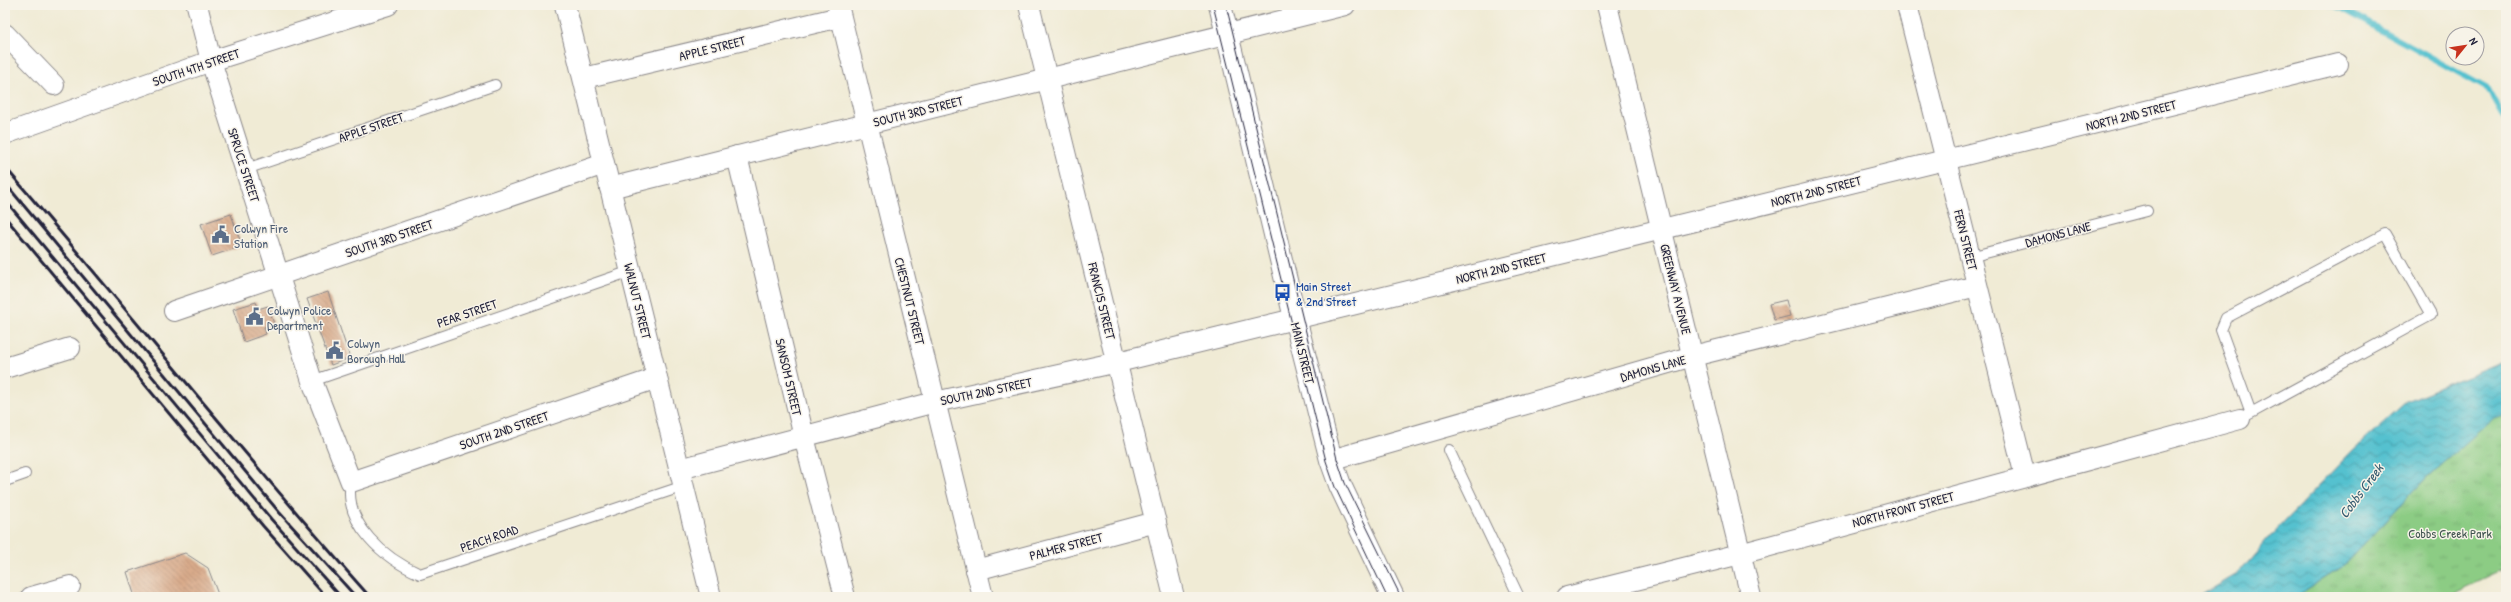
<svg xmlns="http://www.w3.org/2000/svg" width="2511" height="602" font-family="'Patrick Hand',sans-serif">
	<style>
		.grass { fill: url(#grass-tufts); stroke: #577760 }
		.water { fill: url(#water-waves); stroke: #3c7285 }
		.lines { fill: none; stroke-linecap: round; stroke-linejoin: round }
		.stream { stroke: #55c1cf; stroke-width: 5.5 }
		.building { fill: url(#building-back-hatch) }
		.lane-casing { stroke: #898688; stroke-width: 12 }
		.street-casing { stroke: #898688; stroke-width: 22 }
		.primary-casing { stroke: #898688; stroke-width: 24 }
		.lane { stroke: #fff; stroke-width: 10 }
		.street { stroke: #fff; stroke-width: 20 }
		.primary { stroke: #fff; stroke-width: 22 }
		.tram { stroke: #22223b; stroke-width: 1 }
		.rail { stroke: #22223b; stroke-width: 3 }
		.labels { text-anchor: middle; stroke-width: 3; stroke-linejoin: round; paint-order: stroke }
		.street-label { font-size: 13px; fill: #22223b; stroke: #f7f3e8 }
		.service-label { font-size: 13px; fill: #4e5e75; stroke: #f7f3e8; text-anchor: start }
		.transit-label { font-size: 13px; fill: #164399; stroke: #f7f3e8; text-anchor: start }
		.park-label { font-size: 13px; fill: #425551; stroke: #f7f3e8 }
		.water-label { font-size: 14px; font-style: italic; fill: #345a6f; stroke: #f7f3e8 }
	</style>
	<defs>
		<pattern id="grass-tufts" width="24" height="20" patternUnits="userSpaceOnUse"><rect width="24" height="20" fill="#8ccc84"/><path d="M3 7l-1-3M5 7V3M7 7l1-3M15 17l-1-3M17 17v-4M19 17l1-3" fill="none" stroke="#78af73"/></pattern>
		<pattern id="water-waves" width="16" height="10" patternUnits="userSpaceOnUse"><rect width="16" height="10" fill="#55c1cf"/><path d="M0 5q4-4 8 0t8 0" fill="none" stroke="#469ca9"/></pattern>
		<pattern id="building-back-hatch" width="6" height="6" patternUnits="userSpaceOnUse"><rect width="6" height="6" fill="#d9ab8b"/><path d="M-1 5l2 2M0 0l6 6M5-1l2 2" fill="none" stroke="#b08b73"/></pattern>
	</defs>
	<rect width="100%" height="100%" fill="#f7f3e8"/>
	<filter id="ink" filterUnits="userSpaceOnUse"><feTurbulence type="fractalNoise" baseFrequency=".025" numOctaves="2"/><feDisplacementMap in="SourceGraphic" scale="8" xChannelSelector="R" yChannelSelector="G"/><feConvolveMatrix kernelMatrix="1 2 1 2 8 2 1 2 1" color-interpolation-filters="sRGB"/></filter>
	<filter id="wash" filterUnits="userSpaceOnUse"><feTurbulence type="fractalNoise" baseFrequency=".012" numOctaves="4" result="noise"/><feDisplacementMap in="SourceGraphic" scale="16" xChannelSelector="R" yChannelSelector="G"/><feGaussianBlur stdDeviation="0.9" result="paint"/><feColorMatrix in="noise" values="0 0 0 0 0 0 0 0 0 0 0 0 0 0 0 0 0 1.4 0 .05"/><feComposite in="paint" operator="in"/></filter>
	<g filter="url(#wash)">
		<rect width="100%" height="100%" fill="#f0ebd5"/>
		<polygon class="grass" points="2506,414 2506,569 2446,597 2295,597 2341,568 2427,477 2494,417"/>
		<polygon class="water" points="2506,360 2506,414 2494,418 2427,477 2341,568 2295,597 2198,597 2239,573 2275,531 2351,452 2407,401"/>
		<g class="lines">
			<polyline class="stream" points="2331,5 2343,9 2488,89 2506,122"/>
		</g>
		<g id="blocks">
			<g class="building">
				<polygon points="231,214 242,246 212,256 201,224"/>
				<polygon points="328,292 350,358 331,365 307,299"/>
				<polygon points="1786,300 1790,316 1774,320 1769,304"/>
				<polygon points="256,302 258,309 268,306 274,324 264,327 266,334 244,342 233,309"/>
				<polygon points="185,553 208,568 219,597 135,597 127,572"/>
			</g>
		</g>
	</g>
	<g filter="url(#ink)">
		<use href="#blocks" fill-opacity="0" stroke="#898688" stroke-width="1"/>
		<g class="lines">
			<defs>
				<g id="lane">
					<polyline points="246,169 495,85"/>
					<polyline points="1970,257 2147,211"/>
					<polyline points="312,381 631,271"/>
					<polyline points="2240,419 2431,315 2385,234 2226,318 2221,330 2251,413"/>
					<polyline points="1449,450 1519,597"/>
					<polyline points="5,481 25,474"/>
					<path d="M351,482C343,524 385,559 420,574L684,486"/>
				</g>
				<g id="street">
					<polyline points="197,5 211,61 312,381 351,482 657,378"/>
					<polyline points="565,5 711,597"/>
					<polyline points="838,5 983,597"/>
					<polyline points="1029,5 1174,597"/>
					<polyline points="1607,5 1751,597"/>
					<polyline points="1907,5 2025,476"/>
					<polyline points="5,34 54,85"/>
					<polyline points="584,78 840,17"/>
					<polyline points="5,134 211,61 388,5"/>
					<polyline points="737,156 804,437 845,597"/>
					<polyline points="610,188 1345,5"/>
					<polyline points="174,311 604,164"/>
					<polyline points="5,368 70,348"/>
					<polyline points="1331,460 1693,356 1977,286"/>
					<polyline points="680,469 935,402 1118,362 2338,64"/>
					<polyline points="976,570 1156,522"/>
					<polyline points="31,597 70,586"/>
					<polyline points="1567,597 1740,554 2240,419"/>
				</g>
				<polyline id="primary" points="1220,5 1295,318 1331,460 1340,485 1393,597"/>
			</defs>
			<use href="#lane" class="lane-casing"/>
			<use href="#street" class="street-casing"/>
			<use href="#primary" class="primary-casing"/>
			<use href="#lane" class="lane"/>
			<use href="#street" class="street"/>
			<use href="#primary" class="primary"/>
			<g class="tram">
				<polyline points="1213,5 1326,461 1335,487 1387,597"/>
				<polyline points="1226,5 1337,459 1345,483 1401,597"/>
			</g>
			<g class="rail">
				<path d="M5,167C128,310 245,457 370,597"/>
				<polyline points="5,183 279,512 356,597"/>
				<polyline points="5,200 271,519 341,597"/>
				<polyline points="5,217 263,526 326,597"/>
			</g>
		</g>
	</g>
	<defs>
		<symbol id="civic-bare" viewBox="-9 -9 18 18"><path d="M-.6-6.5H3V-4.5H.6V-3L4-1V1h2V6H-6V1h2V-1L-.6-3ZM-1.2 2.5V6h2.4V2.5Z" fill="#5c6f8a" stroke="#f7f3e8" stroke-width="2.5" paint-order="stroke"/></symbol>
		<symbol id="bus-bare" viewBox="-9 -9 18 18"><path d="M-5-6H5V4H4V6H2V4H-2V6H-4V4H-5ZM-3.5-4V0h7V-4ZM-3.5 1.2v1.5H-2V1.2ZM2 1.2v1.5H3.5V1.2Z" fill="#1a4fb4" stroke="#f7f3e8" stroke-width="2.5" paint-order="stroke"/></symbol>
	</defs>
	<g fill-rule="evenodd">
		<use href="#civic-bare" x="208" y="222" width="25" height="25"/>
		<use href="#bus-bare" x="1270" y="280" width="25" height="25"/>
		<use href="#civic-bare" x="242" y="304" width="25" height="25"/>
		<use href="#civic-bare" x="322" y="338" width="25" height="25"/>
	</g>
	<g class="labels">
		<g class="street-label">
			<text transform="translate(712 48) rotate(-14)" y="5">APPLE STREET</text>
			<text transform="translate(196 67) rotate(-19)" y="5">SOUTH 4TH STREET</text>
			<text transform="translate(918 111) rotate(-14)" y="5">SOUTH 3RD STREET</text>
			<text transform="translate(2131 115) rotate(-14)" y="5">NORTH 2ND STREET</text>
			<text transform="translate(371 127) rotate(-19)" y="5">APPLE STREET</text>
			<text transform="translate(244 165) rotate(72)" y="5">SPRUCE STREET</text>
			<text transform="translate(1816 191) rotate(-14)" y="5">NORTH 2ND STREET</text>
			<text transform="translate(2058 234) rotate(-15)" y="5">DAMONS LANE</text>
			<text transform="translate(389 238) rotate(-19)" y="5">SOUTH 3RD STREET</text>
			<text transform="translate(1966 240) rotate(76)" y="5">FERN STREET</text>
			<text transform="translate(1501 268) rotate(-14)" y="5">NORTH 2ND STREET</text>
			<text transform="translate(1676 289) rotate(76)" y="5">GREENWAY AVENUE</text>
			<text transform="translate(638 301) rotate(76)" y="5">WALNUT STREET</text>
			<text transform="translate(910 301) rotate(76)" y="5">CHESTNUT STREET</text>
			<text transform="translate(1102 301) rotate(76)" y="5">FRANCIS STREET</text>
			<text transform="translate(467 313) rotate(-19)" y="5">PEAR STREET</text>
			<text transform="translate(1303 353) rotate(76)" y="5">MAIN STREET</text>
			<text transform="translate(1653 368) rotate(-16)" y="5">DAMONS LANE</text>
			<text transform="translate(789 377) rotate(77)" y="5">SANSOM STREET</text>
			<text transform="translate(986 391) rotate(-12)" y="5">SOUTH 2ND STREET</text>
			<text transform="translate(504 430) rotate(-19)" y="5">SOUTH 2ND STREET</text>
			<text transform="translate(1903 509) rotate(-15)" y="5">NORTH FRONT STREET</text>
			<text transform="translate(489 538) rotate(-19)" y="5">PEACH ROAD</text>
			<text transform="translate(1066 546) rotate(-15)" y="5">PALMER STREET</text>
		</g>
		<g class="service-label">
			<text x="234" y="233">Colwyn Fire<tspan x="234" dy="15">Station</tspan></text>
			<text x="267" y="315">Colwyn Police<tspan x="267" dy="15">Department</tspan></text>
			<text x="347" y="348">Colwyn<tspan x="347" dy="15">Borough Hall</tspan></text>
		</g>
		<g class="transit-label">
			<text x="1296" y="291">Main Street<tspan x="1296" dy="15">&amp; 2nd Street</tspan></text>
		</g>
		<g class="park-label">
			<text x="2450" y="538">Cobbs Creek Park</text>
		</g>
		<g class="water-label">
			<text transform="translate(2361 491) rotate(-53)" y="5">Cobbs Creek</text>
		</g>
	</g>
	<rect width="2511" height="602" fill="none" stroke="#f7f3e8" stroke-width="20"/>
	<g transform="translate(2465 46) rotate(60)"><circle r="19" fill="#f7f3e8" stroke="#a29fa3"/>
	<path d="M0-3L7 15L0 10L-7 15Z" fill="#c8321e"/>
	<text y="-6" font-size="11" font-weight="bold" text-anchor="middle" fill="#22223b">N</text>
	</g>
</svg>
